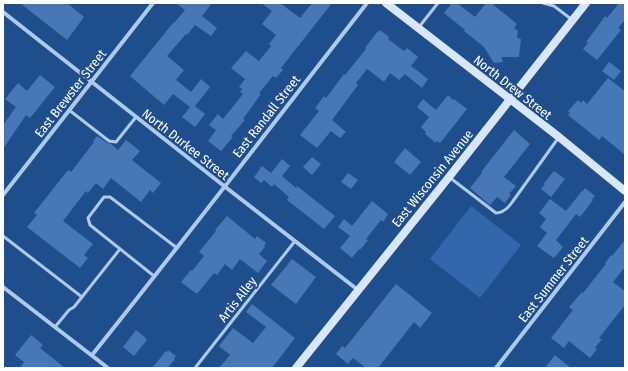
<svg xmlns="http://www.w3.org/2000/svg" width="628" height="371" font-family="'Fira Sans Condensed',sans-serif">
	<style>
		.green { fill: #3267ab }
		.building { fill: #4777b5 }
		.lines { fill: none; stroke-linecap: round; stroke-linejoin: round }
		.lane { stroke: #adc9ec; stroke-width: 3 }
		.street { stroke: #adc9ec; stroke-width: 4 }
		.secondary { stroke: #d9e6f9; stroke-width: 8 }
		.labels { text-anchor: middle; stroke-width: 4; stroke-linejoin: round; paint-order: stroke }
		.street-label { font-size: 13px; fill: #fff; stroke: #1f4e8d }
	</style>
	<rect width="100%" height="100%" fill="#1f4e8d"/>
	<polygon class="green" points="471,206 521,245 480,298 430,259"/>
	<g class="building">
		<polygon points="20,3 67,3 84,17 67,40"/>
		<polygon points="176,3 212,3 202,16 217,28 211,36 195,25 187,35 186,34 167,56 184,70 176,80 191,92 201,79 210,87 195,106 205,114 195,127 182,117 190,107 173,94 164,105 130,76 173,23 174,23 185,10"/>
		<polygon points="261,3 280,3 300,18 312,3 332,3 281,68 283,70 276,78 273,76 259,93 261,94 243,119 245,120 231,136 233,137 221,151 208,141 216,130 209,125 218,114 223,119 243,94 240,92 242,89 239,87 245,79 231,68 246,51 259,61 271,46 269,44 276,35 262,24 272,11"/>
		<polygon points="452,3 457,3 475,17 486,3 491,3 517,24 514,28 518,31 517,38 521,39 519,57 501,57 503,62 494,63 484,47 464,31 465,30 444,13"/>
		<polygon points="619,3 625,3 625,20 618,28 621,30 597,60 583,49 588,43 586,42 598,26 605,16 607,18"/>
		<polygon points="380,30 389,37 388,39 404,51 407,48 418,57 411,66 428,79 422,88 405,74 399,80 390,73 384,82 367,69 356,83 358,85 332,120 346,132 340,138 331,131 317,148 300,135 319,111 315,108 324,96 326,98 344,74 345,75 366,49 365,48 377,32 378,33"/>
		<polygon points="609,62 621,71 614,80 602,71"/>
		<polygon points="40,75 55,87 30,118 26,115 3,149 3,125 16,107 5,99 18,83 27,91"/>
		<polygon points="608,78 625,91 625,155 602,136 599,140 568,115 570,113 568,111 578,100 581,103 583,100 587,104"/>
		<polygon points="448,95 453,100 454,99 467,109 440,143 437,141 436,143 425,134 426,132 421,127 429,117 417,107 423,99 436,110"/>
		<polygon points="514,130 530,144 504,177 516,186 509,194 511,195 505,203 497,197 490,205 470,188 482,173 481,172"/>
		<polygon points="97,136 107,143 111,144 118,150 126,140 140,151 132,160 161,183 153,193 150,190 141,202 111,178 103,189 96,183 88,193 86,191 63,221 93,244 84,255 88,258 80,268 27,227 37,215 34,213 68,170 71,172 94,142 93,141"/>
		<polygon points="405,148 421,162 410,175 394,162"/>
		<polygon points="312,157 321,164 312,175 303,167"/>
		<polygon points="282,159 290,166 282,176 296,188 297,186 335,216 324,229 287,200 289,197 274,184 272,187 264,180 261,183 254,177 262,166 271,173"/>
		<polygon points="554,171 565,179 551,197 541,189 545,184 544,183"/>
		<polygon points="348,173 358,180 351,189 341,182"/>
		<polygon points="585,188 595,196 592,199 593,200 580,217 576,214 556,240 563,247 554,258 551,256 537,246 547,233 540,227 546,219 539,213 550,199 566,211 582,191 582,192"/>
		<polygon points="372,201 388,214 383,222 381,220 366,239 368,240 360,250 359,249 352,258 340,248 350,236 338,227 344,219 352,226"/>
		<polygon points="227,216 255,239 257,236 266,243 264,246 265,247 259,254 267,261 258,273 240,259 232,270 225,264 217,275 214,273 197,294 181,282 191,270 192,271 204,256 199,252 216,231 215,230"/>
		<polygon points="625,240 625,267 613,282 625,291 625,305 599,338 602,339 595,348 597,349 590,358 569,341 564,348 551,338 573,310 569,307 582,292 583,293 606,264 605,263 611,255 612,256"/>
		<polygon points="292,259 316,277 296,304 271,285"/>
		<polygon points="396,284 432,313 420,328 414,322 378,368 366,368 353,358 348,364 336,354 342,346 345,348"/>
		<polygon points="252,304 295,338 272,368 219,368 230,355 219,346 233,328 253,343 266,327 246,312"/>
		<polygon points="136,330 146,338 145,338 147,340 134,356 123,347"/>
		<polygon points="31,335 43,345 40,348 65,368 20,368 24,362 15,355"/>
		<polygon points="168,350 176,356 174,358 175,359 168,368 152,368 166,351 167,352"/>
		<polygon points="555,355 571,368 545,368"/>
	</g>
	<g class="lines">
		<g class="lane">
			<polyline points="543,3 554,6 571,19"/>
			<polyline points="419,27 438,3"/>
			<polyline points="69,110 109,141 116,142 136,117"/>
			<path d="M449,177L496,213C504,213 509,207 513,201L559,137"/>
			<polyline points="3,236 82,297"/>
			<polyline points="154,276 90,225 88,218 104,197 110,197 177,248"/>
			<polyline points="55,327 69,310 74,307 82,297 120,249"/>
			<polyline points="195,368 295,241"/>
		</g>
		<g class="street">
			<polyline points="3,12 224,186 358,290"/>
			<polyline points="3,195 153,3"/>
			<polyline points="3,287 108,368"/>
			<path d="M92,355C185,239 276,120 367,3"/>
			<polyline points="496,368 625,202"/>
		</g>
		<g class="secondary">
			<polyline points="386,3 559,137 625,191"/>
			<polyline points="296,368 449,177 586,3"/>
		</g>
	</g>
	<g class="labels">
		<g class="street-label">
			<text transform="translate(513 87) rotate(38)" y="5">North Drew Street</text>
			<text transform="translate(70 93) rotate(-52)" y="5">East Brewster Street</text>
			<text transform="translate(266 116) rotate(-52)" y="5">East Randall Street</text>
			<text transform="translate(186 144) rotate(38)" y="5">North Durkee Street</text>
			<text transform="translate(432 178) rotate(-51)" y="5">East Wisconsin Avenue</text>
			<text transform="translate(553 279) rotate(-52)" y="5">East Summer Street</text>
			<text transform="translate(237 299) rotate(-52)" y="5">Artis Alley</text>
		</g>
	</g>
	<rect width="628" height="371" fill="none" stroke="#ffffff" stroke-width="8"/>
</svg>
